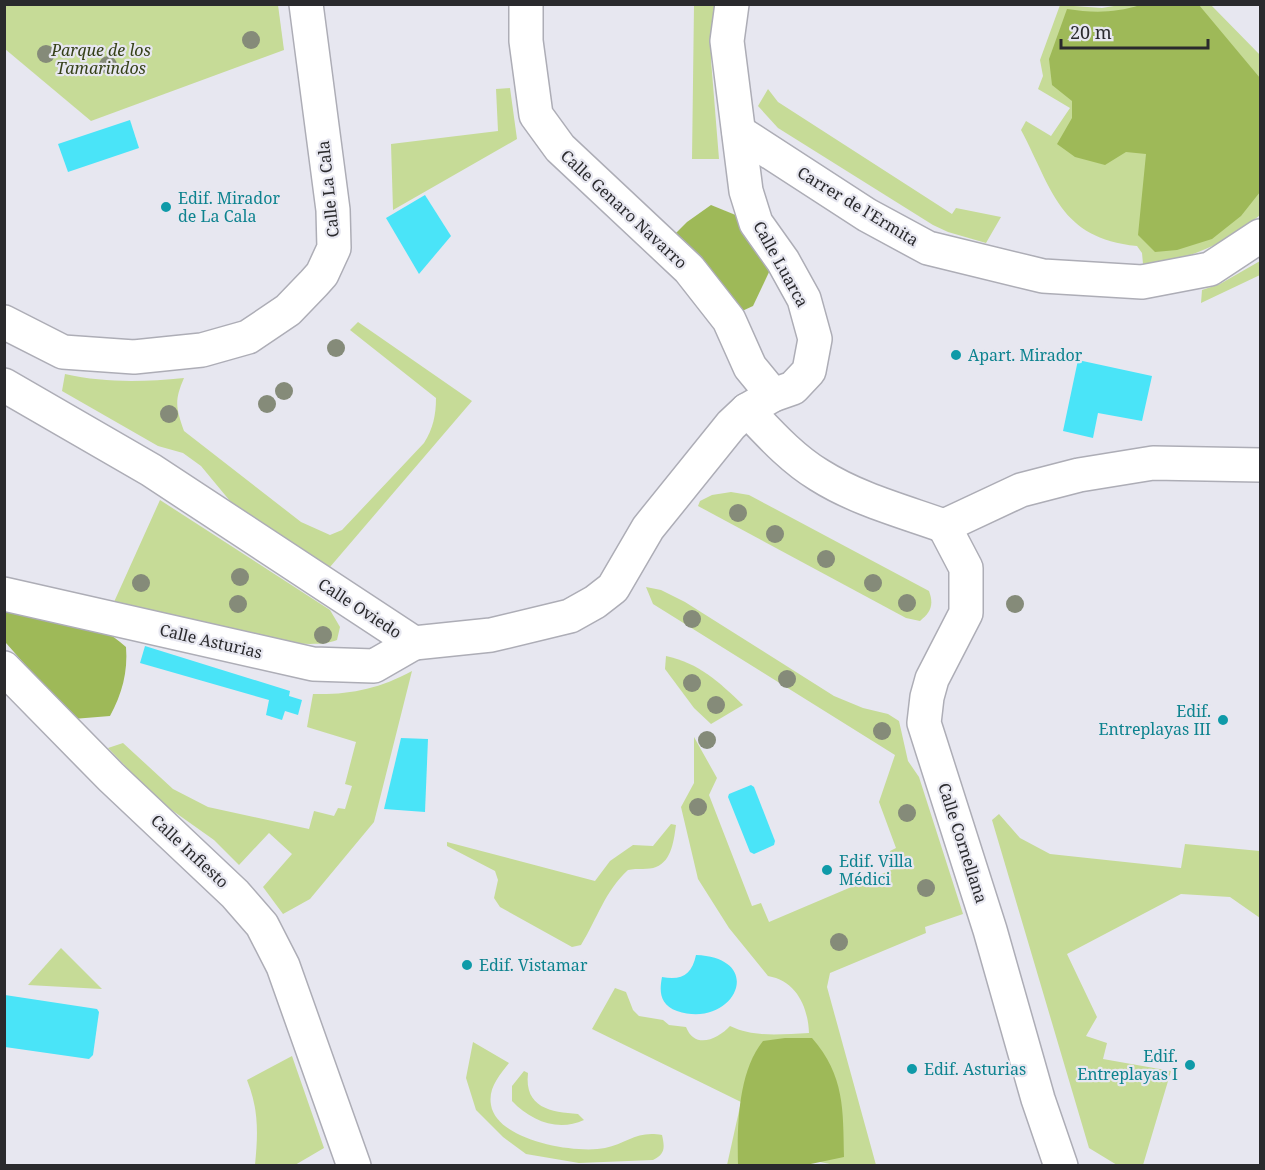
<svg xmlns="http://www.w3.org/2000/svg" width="1265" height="1170" font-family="'Noto Serif',serif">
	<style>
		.green { fill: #c6db97 }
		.forest { fill: #9eb958 }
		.water { fill: #4ae4f8 }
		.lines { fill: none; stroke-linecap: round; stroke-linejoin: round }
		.minor-casing { stroke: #adadb6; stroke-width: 36 }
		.minor { stroke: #fff; stroke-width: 33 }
		.tree { fill: #858b79 }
		.culture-dot { fill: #0f9aa8; stroke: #e7e7f0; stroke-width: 2 }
		.labels { text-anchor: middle; stroke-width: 4.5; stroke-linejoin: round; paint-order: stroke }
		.park-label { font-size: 16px; font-style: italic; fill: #354018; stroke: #e7e7f0 }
		.street-label { font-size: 16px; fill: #2a2a2d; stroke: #e7e7f0 }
		.culture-label { font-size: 16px; fill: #0d838f; stroke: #e7e7f0; text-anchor: start }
	</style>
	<rect width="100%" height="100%" fill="#e7e7f0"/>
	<g class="green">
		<path d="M1126,4L1211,5L1260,55V215C1226,243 1187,262 1143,264L1142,253L1137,246C1059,238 1053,190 1021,130L1026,121L1051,136L1070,108L1038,89L1043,76L1040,60L1060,5L1102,8Z"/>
		<polygon points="4,5 278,5 284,50 91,121 5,49"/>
		<polygon points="694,5 715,5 711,60 719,159 692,159"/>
		<polygon points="510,88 517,139 393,210 391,144 498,131 496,89"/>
		<polygon points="768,89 778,102 952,214 956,208 1001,217 986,243 948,232 933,225 778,128 758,106"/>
		<polygon points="1260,261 1260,275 1201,303 1202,290 1220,284"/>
		<path d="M358,322L472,401L330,567L259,526L230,501L201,466L183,453L158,446L62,391L65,374C105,383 143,382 184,378C174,401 176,408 184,431L301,522L330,535L342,530L424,443C433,429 436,415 436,398L350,330Z"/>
		<path d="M731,492L749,495L929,591C934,605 931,612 920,621L906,618L698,506L700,501L712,495Z"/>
		<path d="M160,500L330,610L340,627L337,640C294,657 164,614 114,602Z"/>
		<path d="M646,587L661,590L685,602L834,696L863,708L888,714L899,721L908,761L919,777L963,914L925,927L926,933L830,973L827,987L876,1165H835L755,1149L740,1165H727L741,1102L592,1029L615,988L626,992L633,1010L639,1016L663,1020L669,1025L686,1027C695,1050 718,1039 730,1026C755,1038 782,1034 809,1033C808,1006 796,981 768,976L729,928L698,879L681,807L694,783V737L717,778L709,795L752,906L761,903L769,922L896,868L890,851L896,848L879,802L895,755L653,604Z"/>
		<path d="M666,656C699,663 719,682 743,705L711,724L694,708L665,669Z"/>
		<path d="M412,671L374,822L310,899L283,914L263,887L292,854L269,833L239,865L214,840L159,801L108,748L123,743L173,789L208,807L309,829L314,811L334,816L338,808L345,809L352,786L345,784L356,742L307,727L313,694C349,695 379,689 412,671Z"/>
		<polygon points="999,814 1020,838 1050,854 1181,868 1185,844 1260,851 1260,918 1230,897 1181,894 1067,954 1097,1017 1086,1036 1107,1043 1103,1059 1171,1071 1143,1165 1117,1165 1089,1148 992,820"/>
		<path d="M671,824L676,825C674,839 672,861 656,867C649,870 637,868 628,870C605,891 597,919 581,945L572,947L500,907L494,898L498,880L495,871L447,846V842L595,881L610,861L633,845L653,846Z"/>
		<polygon points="61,948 102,989 28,985"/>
		<path d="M473,1042L509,1063C499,1076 488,1088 491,1105C497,1141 576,1154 605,1148C627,1143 638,1130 662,1135C665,1148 665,1154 653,1160L579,1163L526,1154L503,1137L476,1110L466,1078Z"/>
		<path d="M292,1056L324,1148L295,1165H255C258,1134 259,1110 247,1080Z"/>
		<path d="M524,1071L528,1073C524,1108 551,1112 578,1114L584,1120C558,1132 531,1121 512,1101V1086Z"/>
	</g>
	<g class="forest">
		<path d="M1140,5H1199L1260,78V192L1241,216L1212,239L1177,250L1155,252L1138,235L1146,154L1126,152L1105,165L1075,157L1057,144L1072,118V101L1052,85L1049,59L1067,9C1093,13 1115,13 1140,5Z"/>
		<polygon points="711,205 738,216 770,270 753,306 740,312 674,235 687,222"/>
		<path d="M4,603C46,612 94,617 126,647C128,672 122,694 110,716L73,719L6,643Z"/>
		<path d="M785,1038H812C845,1076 843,1110 844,1157L806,1165H738C737,1126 738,1072 763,1041Z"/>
	</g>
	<g class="water">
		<polygon points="130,120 139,148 68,172 58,144"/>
		<polygon points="425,195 451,236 419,274 386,218"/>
		<polygon points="1078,360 1152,376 1142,421 1098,413 1093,438 1063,431"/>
		<polygon points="145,646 290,691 289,696 302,700 298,715 285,711 282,720 266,715 269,700 140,663"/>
		<polygon points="401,738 428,739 425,812 384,809"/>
		<polygon points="751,785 754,787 775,841 774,845 754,854 750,852 728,797 729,794"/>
		<path d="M696,955C768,958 734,1030 677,1011C660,1005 659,992 662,977C682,981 692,974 696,955Z"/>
		<polygon points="5,995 97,1009 99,1012 93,1055 89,1059 5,1047"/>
	</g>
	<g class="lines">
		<defs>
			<g id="minor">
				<polyline points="526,4 526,41 536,115 560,148 689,269 729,320 750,367 773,395"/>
				<polyline points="739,132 867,215 928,248 1043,276 1142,282 1210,269 1260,236"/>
				<polyline points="4,322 63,352 134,357 202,350 248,337 288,310 314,283 322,274 334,248 333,210 306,4"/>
				<polyline points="4,385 151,470 414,643 491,635 570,616 595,602 613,588 648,528 731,425 747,410 773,395 793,388 809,371 815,339 804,299 783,261 756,223 746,191 727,41 732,4"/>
				<path d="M747,410C769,433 791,458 819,475C857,499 902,511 944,526"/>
				<polyline points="944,526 966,568 966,613 932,679 927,697 924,723 990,930 1038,1099 1061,1166"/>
				<polyline points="944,526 1021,490 1079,475 1153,463 1260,465"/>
				<polyline points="4,594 313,664 374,666 414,643"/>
				<polyline points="4,668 111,777 235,894 262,925 283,966 354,1166"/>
			</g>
		</defs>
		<use href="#minor" class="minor-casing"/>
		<use href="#minor" class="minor"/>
	</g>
	<g class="tree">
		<circle cx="251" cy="40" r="9"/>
		<circle cx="46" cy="54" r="9"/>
		<circle cx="108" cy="65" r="9"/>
		<circle cx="336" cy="348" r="9"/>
		<circle cx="284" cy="391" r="9"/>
		<circle cx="267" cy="404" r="9"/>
		<circle cx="169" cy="414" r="9"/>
		<circle cx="738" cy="513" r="9"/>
		<circle cx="775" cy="534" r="9"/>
		<circle cx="826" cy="559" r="9"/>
		<circle cx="240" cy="577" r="9"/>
		<circle cx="141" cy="583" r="9"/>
		<circle cx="873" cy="583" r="9"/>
		<circle cx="907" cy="603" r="9"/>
		<circle cx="238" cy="604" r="9"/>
		<circle cx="1015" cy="604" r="9"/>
		<circle cx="692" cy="619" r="9"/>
		<circle cx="323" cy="635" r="9"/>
		<circle cx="787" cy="679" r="9"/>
		<circle cx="692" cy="683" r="9"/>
		<circle cx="716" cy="705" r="9"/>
		<circle cx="882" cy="731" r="9"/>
		<circle cx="707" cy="740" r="9"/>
		<circle cx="698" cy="807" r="9"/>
		<circle cx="907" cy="813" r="9"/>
		<circle cx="926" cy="888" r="9"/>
		<circle cx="839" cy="942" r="9"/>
	</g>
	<g class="culture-dot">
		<circle cx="166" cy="207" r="6"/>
		<circle cx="956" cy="355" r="6"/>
		<circle cx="1223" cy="720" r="6"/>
		<circle cx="827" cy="870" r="6"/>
		<circle cx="467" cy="965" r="6"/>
		<circle cx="1190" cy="1065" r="6"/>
		<circle cx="912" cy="1069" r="6"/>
	</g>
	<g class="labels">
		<g class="park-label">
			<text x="101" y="56">Parque de los<tspan x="101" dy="18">Tamarindos</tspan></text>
		</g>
		<g class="street-label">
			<text transform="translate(328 189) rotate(-96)" y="6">Calle La Cala</text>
			<text transform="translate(858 206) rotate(31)" y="6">Carrer de l'Ermita</text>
			<text transform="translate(624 209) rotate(43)" y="6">Calle Genaro Navarro</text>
			<text transform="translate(781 264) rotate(61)" y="6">Calle Luarca</text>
			<text transform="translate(360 608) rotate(33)" y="6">Calle Oviedo</text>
			<text transform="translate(211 641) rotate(13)" y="6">Calle Asturias</text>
			<text transform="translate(963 843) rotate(72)" y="6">Calle Cornellana</text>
			<text transform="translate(190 851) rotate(43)" y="6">Calle Infiesto</text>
		</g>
		<g class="culture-label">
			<text x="178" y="204">Edif. Mirador<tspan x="178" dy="18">de La Cala</tspan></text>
			<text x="968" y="361">Apart. Mirador</text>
			<text x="1211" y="717" text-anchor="end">Edif.<tspan x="1211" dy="18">Entreplayas III</tspan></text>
			<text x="839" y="867">Edif. Villa<tspan x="839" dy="18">Médici</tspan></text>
			<text x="479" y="971">Edif. Vistamar</text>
			<text x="1178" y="1062" text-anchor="end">Edif.<tspan x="1178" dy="18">Entreplayas I</tspan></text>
			<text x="924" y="1075">Edif. Asturias</text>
		</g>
	</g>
	<rect width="1265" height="1170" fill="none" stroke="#2a2a2d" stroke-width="12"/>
	<path d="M1061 39v9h147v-9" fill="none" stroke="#2a2a2d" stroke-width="3"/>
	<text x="1070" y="39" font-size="18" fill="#2a2a2d" stroke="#e7e7f0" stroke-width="4.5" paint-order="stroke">20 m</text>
</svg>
